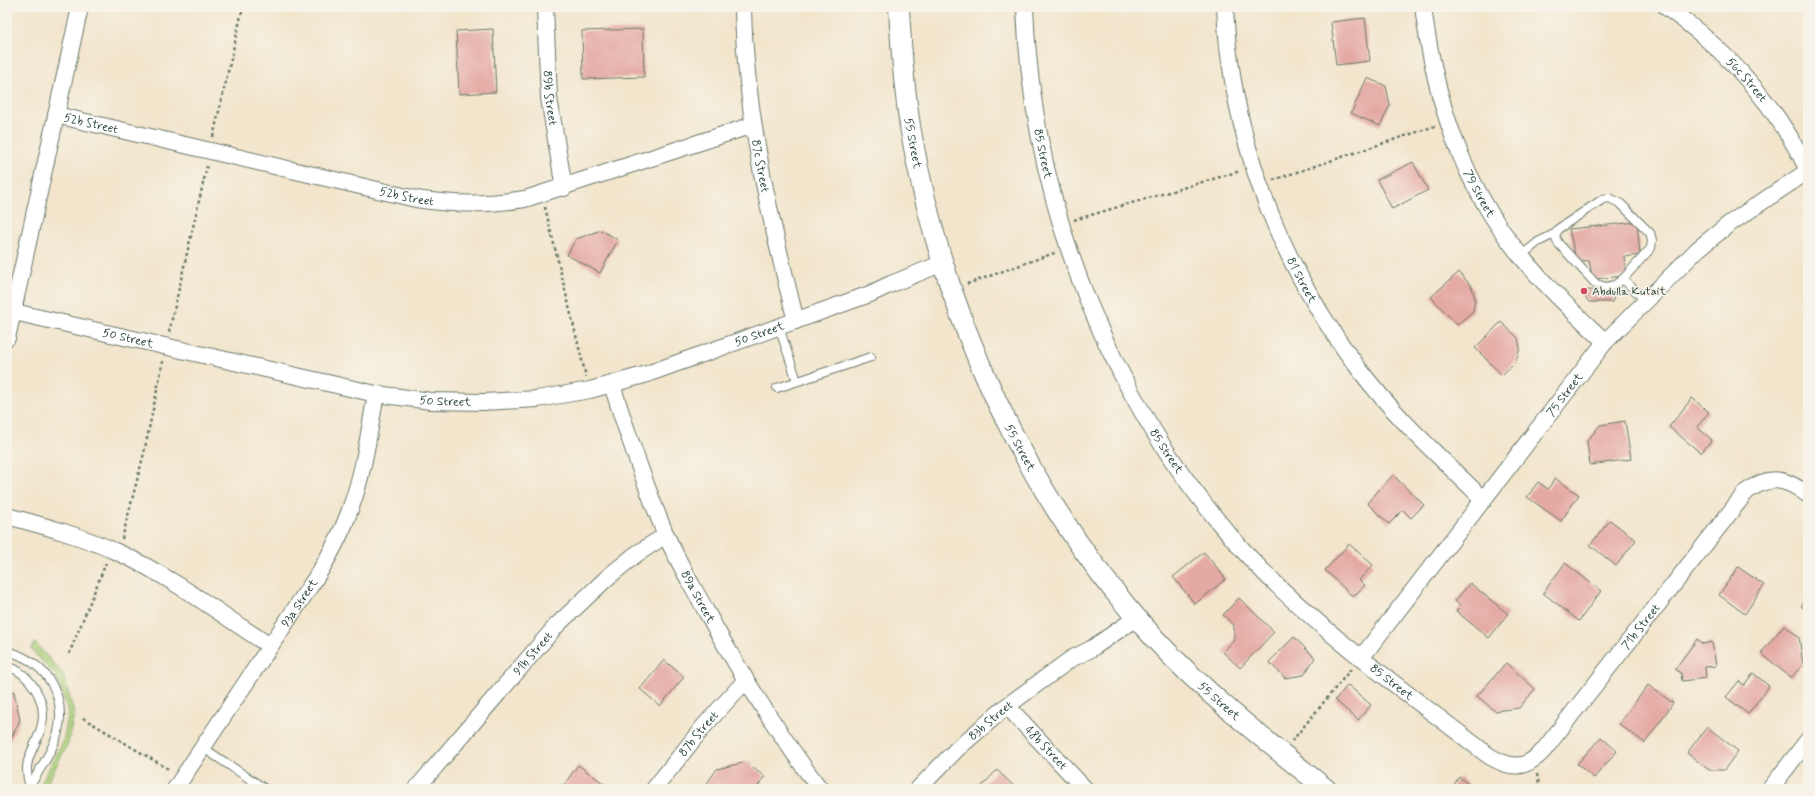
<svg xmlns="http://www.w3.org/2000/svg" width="1815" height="796" font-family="Mynerve,sans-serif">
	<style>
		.green { fill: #aace78; stroke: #648656 }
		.building { fill: #e4a9a3 }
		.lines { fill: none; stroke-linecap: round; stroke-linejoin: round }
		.service-casing { stroke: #697869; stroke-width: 10 }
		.minor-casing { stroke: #697869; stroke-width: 18 }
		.tertiary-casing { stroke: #697869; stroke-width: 22 }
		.path { stroke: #697869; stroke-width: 2.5; stroke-dasharray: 3 3; stroke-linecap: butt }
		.service { stroke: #fff; stroke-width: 8 }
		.minor { stroke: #fff; stroke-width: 16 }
		.tertiary { stroke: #fff; stroke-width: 20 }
		.poi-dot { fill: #d1495b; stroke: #f7f3e8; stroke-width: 1.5 }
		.labels { text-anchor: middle; stroke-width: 3.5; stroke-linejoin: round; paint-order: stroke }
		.street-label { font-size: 12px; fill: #1f3d34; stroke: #f7f3e8 }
		.poi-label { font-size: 12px; fill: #1f3d34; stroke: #f7f3e8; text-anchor: start }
	</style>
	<rect width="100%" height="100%" fill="#f7f3e8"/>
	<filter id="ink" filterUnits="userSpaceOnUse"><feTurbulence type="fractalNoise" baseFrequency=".025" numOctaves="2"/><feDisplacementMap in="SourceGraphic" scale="8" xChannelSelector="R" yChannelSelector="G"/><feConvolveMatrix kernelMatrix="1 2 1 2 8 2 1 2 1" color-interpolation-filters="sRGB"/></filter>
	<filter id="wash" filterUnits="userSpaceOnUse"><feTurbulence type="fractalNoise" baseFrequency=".012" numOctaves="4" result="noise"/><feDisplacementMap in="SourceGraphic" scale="16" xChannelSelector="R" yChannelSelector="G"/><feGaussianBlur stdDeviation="0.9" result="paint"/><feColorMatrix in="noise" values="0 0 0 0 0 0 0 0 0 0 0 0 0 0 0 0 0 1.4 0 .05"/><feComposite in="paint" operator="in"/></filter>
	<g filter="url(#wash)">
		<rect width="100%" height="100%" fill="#f2e5cc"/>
		<polygon class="green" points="35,643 63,674 74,713 68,744 44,789 38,789 63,742 69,712 56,676 31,649"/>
		<g id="blocks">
			<g class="building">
				<polygon points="1365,18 1370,61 1336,65 1331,22"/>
				<polygon points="493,29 496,92 459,94 456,31"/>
				<polygon points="643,29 644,77 583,79 582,31"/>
				<polygon points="1367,78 1386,86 1390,105 1380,126 1351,113"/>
				<polygon points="1413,162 1428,190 1392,209 1377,180"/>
				<polygon points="1637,222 1640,255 1624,257 1626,276 1593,279 1589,261 1576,260 1569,229"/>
				<polygon points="601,230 618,240 600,273 567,255 576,239"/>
				<polygon points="1459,272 1472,287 1475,299 1473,311 1457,325 1431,297"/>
				<polygon points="1588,290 1610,291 1615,295 1612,302 1589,302 1582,294"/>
				<polygon points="1501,322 1518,338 1520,348 1516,361 1502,375 1475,348"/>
				<polygon points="1692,398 1709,412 1697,427 1712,440 1701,453 1669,427"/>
				<polygon points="1625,421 1631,459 1590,465 1587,441 1600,425"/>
				<polygon points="1393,475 1424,505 1411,518 1403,510 1389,524 1367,503"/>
				<polygon points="1555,478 1579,495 1561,521 1527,497 1538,482 1548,489"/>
				<polygon points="1610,520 1636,540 1616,566 1590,545"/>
				<polygon points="1349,544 1373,565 1359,580 1365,585 1353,597 1325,570"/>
				<polygon points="1204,552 1226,579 1195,604 1173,577"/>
				<polygon points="1565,563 1601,591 1579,621 1543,593"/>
				<polygon points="1738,567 1764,585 1745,614 1719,595"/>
				<polygon points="1470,583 1508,614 1489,638 1456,611 1461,606 1455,601"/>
				<polygon points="1239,598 1274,632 1240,668 1223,652 1234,640 1234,625 1223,615"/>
				<polygon points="1808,598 1808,612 1801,606"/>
				<polygon points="1784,625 1799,637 1803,664 1791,678 1761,653"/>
				<polygon points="1294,637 1315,658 1304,675 1285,678 1269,662"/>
				<polygon points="1697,639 1703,644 1712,642 1716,666 1705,667 1706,678 1682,681 1681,673 1675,669"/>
				<polygon points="664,660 684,677 660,706 640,689"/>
				<polygon points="1506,663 1535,689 1519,708 1495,711 1477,696"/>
				<polygon points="1753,673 1769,686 1748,714 1726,697 1739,681 1744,685"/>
				<polygon points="1348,685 1371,705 1358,720 1335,700"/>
				<polygon points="1648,685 1673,703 1645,743 1619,724"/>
				<polygon points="7,690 14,692 20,720 7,747"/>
				<polygon points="1707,727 1738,751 1724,770 1709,770 1687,753"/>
				<polygon points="1601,737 1617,751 1594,778 1577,764"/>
				<polygon points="746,762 765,776 756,789 703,789 717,769"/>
				<polygon points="578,765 606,785 603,789 566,789 563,786"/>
				<polygon points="997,770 1017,789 979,789"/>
				<polygon points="1459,777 1475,789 1451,789"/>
				<polygon points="1671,783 1680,789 1667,789"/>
			</g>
		</g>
	</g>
	<g filter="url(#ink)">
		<use href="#blocks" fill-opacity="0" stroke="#697869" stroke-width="1"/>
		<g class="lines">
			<defs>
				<g id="service">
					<polygon points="1609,198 1620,203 1650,233 1652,240 1651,248 1623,279 1615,285 1606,287 1596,284 1558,243 1555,236 1558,229 1603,199"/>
					<polyline points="1521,256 1538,242 1556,233"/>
					<polyline points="1623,279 1646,301"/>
					<polyline points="779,327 797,381"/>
					<polyline points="777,388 871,357"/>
					<path d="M7,651C44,661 67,693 58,732C53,751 38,772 28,789"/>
					<path d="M7,666C30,673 47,700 42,724C37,748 20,759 30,786"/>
					<polyline points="202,747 265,789"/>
				</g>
				<g id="minor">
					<path id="s1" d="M545,7L549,98L564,188"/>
					<path id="s2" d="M743,7C745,114 770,218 796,321"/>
					<path id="s3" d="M1025,7C1032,208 1113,411 1251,559C1322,634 1408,693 1489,756C1511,769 1525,770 1543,751L1746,492C1770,474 1786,478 1808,495"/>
					<path id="s4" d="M1225,7C1226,25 1227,43 1230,61C1245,173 1291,280 1359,369C1395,417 1441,458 1484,500"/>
					<path id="s5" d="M1423,7C1435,99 1461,182 1520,255C1546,287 1576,314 1605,342"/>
					<path id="s6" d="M1666,7C1727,50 1775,103 1808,170"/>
					<path id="s7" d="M56,115L416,199C456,205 485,205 525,199L753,125"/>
					<path id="s8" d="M14,312L376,394L431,401L484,402L537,399L590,390L644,375L870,294L891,284L943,263"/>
					<polyline points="7,338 80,7"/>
					<path id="s9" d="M612,385C628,435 645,485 665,533C677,560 692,585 706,611C740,673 777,732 820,789"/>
					<path d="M7,516C45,526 81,536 117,552C169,575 222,615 270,646"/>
					<path id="s10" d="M1361,658L1605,342L1698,249L1729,224L1808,171"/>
					<path id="s11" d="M1007,706L1085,789"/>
					<path id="s12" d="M175,789L309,588C326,563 341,536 351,507C364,471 369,432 376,394"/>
					<path id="s13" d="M416,789L557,625L608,577L635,555L666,535"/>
					<path id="s14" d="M654,789L704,726L745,681"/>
					<path id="s15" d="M918,789L957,749L1007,706L1071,659L1091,649L1136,618"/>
					<polyline points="1770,789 1808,740"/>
				</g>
				<g id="tertiary">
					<path id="s16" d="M899,7C901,49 904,90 911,132C944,318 1027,499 1155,639C1207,695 1266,741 1326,789"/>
				</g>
			</defs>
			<use href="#service" class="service-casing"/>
			<use href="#minor" class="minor-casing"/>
			<use href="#tertiary" class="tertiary-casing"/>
			<g class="path">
				<polyline points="213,137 243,7"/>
				<polyline points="1273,180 1435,126"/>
				<polyline points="545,207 586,377"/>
				<polyline points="1074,220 1240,171"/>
				<polyline points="967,284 1057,252"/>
				<polyline points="169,332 207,166"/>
				<polyline points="122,539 144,453 163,361"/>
				<polyline points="69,654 106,563"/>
				<polyline points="83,718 170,770"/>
				<polyline points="1292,741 1351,669"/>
				<polyline points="1537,774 1540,789"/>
			</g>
			<use href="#service" class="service"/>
			<use href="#minor" class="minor"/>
			<use href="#tertiary" class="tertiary"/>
		</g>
	</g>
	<circle class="poi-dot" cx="1584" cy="291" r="4"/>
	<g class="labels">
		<g class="street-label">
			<text dy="4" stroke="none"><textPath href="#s6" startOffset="109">56c Street</textPath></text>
			<text dy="4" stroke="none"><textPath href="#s1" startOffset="91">89b Street</textPath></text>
			<text dy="4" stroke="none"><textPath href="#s7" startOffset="36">52b Street</textPath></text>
			<text dy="4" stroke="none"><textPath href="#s16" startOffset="137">55 Street</textPath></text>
			<text dy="4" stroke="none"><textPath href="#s3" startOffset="148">85 Street</textPath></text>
			<text dy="4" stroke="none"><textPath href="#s2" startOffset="160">87c Street</textPath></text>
			<text dy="4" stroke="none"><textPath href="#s5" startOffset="196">79 Street</textPath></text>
			<text dy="4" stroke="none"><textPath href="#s7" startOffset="360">52b Street</textPath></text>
			<text dy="4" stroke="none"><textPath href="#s4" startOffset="286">81 Street</textPath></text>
			<text dy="4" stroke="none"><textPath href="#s8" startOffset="765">50 Street</textPath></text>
			<text dy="4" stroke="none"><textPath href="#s8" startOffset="117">50 Street</textPath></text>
			<text dy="4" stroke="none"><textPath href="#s10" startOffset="333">75 Street</textPath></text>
			<text dy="4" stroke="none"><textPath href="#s8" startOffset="441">50 Street</textPath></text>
			<text dy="4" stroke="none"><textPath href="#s16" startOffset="461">55 Street</textPath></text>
			<text dy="4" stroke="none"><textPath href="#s3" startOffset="472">85 Street</textPath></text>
			<text dy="4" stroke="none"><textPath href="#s9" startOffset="229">89a Street</textPath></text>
			<text dy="4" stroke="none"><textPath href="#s12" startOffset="224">93a Street</textPath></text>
			<text dy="4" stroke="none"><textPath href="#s3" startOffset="1137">71b Street</textPath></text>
			<text dy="4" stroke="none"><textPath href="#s13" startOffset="179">91b Street</textPath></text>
			<text dy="4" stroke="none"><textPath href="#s3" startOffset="796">85 Street</textPath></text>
			<text dy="4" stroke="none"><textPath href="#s16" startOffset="785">55 Street</textPath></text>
			<text dy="4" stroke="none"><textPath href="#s15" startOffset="100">83b Street</textPath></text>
			<text dy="4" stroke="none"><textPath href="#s14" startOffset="71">87b Street</textPath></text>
			<text dy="4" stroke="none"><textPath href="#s11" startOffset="57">48b Street</textPath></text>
		</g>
		<g class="poi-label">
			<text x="1592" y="295">Abdulla Kutait</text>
		</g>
	</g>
	<rect width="1815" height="796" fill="none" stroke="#f7f3e8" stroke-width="24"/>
</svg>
